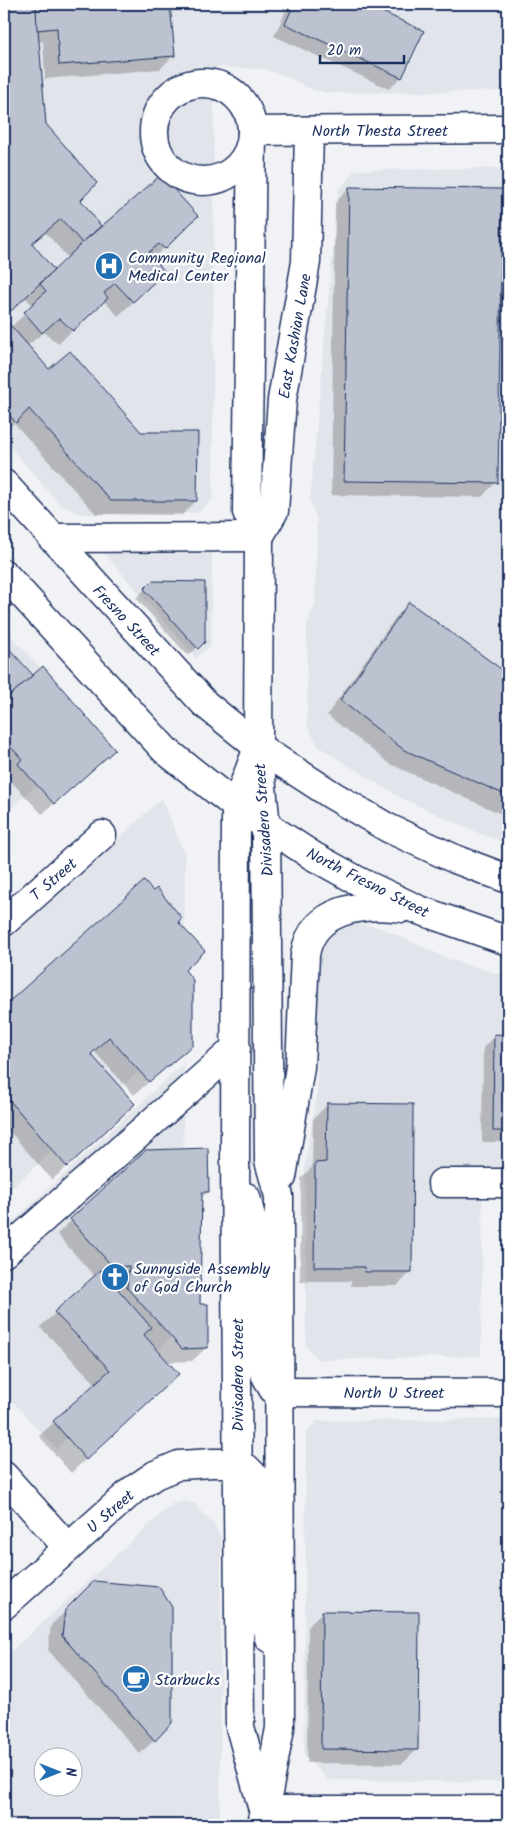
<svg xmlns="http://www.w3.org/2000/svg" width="512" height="1829" font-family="Kalam,sans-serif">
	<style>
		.built { fill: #e1e4ea; fill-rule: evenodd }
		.shadow { fill: #0003; fill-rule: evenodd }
		.building { fill: #bcc2d0; stroke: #1b2f5e }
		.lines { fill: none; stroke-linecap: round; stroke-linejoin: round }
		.minor-casing { stroke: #1b2f5e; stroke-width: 31 }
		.major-casing { stroke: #1b2f5e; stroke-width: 31 }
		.minor { stroke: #fff; stroke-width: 28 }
		.major { stroke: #fff; stroke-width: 28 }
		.labels { text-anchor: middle; stroke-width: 4.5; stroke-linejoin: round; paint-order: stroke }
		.street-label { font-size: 16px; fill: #1b2f5e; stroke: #fff }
		.poi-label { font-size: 16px; fill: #1b2f5e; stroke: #fff; text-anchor: start }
	</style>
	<rect width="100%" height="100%" fill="#f1f2f5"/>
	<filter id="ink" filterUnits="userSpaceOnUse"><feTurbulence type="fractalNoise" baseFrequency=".02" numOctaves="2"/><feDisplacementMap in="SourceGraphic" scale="10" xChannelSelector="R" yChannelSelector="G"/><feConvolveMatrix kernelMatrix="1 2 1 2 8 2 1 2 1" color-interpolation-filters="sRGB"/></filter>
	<g filter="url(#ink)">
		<g class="built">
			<polygon points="4,4 508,4 508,91 329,93 310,89 288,77 264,69 214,67 213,499 198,513 81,514 61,506 4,440"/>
			<polygon points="508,168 508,843 483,835 401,798 319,747 307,725 307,624 315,604 317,519 310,501 338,191 355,170"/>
			<polygon points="103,552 212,553 211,645 196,658"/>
			<polygon points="4,628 96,729 4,815"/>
			<polygon points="162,798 185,855 184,1030 4,1195 4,945"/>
			<polygon points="354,923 381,928 449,959 499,974 508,973 508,1168 483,1170 481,1356 318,1360 306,1346 305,1164 317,1094 319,955 322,944 342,927"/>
			<polygon points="184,1063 182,1327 56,1449 4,1392 4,1230"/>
			<polygon points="508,1419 508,1782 328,1780 304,1755 306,1432 317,1421"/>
			<path d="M183,1501L194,1503L214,1525L221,1537L220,1825H4V1658L172,1504ZM42,1756H72V1786H42Z"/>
		</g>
		<g class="shadow">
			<path d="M4,4H169L174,55L160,69L45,79L43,41L37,42L45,125L80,200L101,228L196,216L153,259L150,286L118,316L104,301L58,344L44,332L27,346L49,371L196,501L182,515L96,514L14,423L4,433V320L10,328L33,306L25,297L4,317ZM46,233L68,258L54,272L31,245Z"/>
			<polygon points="289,4 362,4 422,31 401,77 389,89 274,36"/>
			<polygon points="349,188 496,482 482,497 331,495 335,203"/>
			<polygon points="153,582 203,642 188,656 136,598"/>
			<polygon points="409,603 508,675 508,817 390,764 327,715 395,618"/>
			<polygon points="4,644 101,762 42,814 7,777 11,772 4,765"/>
			<polygon points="144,883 176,922 192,1044 134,1095 94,1051 90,1054 119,1118 52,1180 4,1125 4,1007"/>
			<polygon points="494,1036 508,1036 508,1142 482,1142 483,1048"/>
			<polygon points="327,1105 411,1272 397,1286 351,1286 351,1281 300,1281 301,1178 312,1167 313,1119"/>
			<path d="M146,1152L208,1192L200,1199L199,1305L207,1347L192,1361L167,1362L163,1388L71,1473L39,1436L96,1384L40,1327L95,1277L57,1234ZM108,1280H115L114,1287Z"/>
			<polygon points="95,1583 154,1740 140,1754 48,1650 51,1625"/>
			<polygon points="322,1612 417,1750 402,1764 307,1763 308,1627"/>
		</g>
		<g class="building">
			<polygon points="4,4 46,4 46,6 36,6 46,124 97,183 81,200 101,226 82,243 61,219 32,243 54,270 11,311 4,303"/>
			<polygon points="46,4 170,4 175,56 59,65 57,28 37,30 36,6 46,6"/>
			<polygon points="294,4 365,4 424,31 402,78 285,24"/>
			<polygon points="161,175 198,216 165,249 159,244 149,252 165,272 133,302 115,283 104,293 108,298 73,331 59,318 42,333 24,312 46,291 40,284 82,243"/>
			<polygon points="349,187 502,189 498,483 344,481"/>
			<polygon points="4,318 49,369 70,351 141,432 198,432 197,501 111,501 29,409 16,423 4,409"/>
			<polygon points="152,581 205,582 205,642 198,649 144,589"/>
			<polygon points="409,602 508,674 508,796 404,750 340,700"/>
			<polygon points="4,643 33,675 4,701"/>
			<polygon points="43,666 115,750 54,804 18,764 22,759 4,740 4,701"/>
			<polygon points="144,881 153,891 157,888 182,918 178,922 205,951 185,970 193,980 193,1045 149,1082 109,1037 91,1054 135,1104 67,1167 4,1094 4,1006"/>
			<polygon points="494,1034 508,1035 508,1131 493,1131"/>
			<polygon points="327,1103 413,1104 412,1272 365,1272 364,1267 314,1267 315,1163 326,1162"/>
			<polygon points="208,1148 209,1192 202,1192 200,1304 208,1304 208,1348 182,1349 127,1288 129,1266 113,1267 70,1219 146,1150"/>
			<polygon points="101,1270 151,1327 144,1335 179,1374 86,1460 53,1421 110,1370 54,1312"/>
			<polygon points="94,1581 159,1587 172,1607 172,1723 155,1741 62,1636 65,1610"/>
			<polygon points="322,1611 419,1612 418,1750 321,1749"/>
		</g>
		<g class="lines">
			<defs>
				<g id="minor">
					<circle cx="203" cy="132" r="49"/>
					<polyline points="259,537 274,511 282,400 306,262 309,131"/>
					<polyline points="52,538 259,537"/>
					<polyline points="258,747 259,537 247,512 252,131 508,129"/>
					<polyline points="4,922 102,835"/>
					<polyline points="442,1183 508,1183"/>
					<polyline points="4,1253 236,1048"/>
					<polyline points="280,1392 508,1393"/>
					<polyline points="4,1476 68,1548"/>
					<polyline points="263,1810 508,1810"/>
				</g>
				<g id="major">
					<polyline points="4,484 205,704 258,747 332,795 388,828 455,859 508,879"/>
					<polyline points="4,574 165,750 236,806 313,856 360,882 419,910 508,941"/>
					<polyline points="258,747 266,827 269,1161 279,1196 280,1728 262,1825"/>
					<polyline points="256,753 236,806 235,1157 240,1727 262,1806"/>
					<path d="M282,1177L300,1067L305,955C312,907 365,903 403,908"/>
					<polyline points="246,1197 256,1237 259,1352 265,1374 273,1389 280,1392"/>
					<polyline points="4,1605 133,1490 155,1475 179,1465 213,1463 237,1463 246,1468 254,1476 259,1487 257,1590 269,1638"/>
				</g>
			</defs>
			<use href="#minor" class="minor-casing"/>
			<use href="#major" class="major-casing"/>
			<use href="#minor" class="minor"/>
			<use href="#major" class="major"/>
		</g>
	</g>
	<defs>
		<symbol id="hospital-disc" viewBox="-11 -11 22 22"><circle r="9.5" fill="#1f6fb2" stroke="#fff"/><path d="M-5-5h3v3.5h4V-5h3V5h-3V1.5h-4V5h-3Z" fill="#fff"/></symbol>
		<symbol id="church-disc" viewBox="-11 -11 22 22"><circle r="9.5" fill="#1f6fb2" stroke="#fff"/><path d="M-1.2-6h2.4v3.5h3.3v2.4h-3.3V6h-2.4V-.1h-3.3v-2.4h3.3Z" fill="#fff"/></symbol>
		<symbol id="cafe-disc" viewBox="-11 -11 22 22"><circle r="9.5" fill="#1f6fb2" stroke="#fff"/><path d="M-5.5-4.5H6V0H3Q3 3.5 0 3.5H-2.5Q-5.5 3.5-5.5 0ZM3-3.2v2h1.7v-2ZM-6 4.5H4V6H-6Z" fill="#fff"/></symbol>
	</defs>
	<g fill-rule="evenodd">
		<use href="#hospital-disc" x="93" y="250" width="32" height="32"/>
		<use href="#church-disc" x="99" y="1261" width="32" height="32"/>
		<use href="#cafe-disc" x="120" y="1663" width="32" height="32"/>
	</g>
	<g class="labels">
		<g class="street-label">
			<text x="380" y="136">North Thesta Street</text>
			<text transform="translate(294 336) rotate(-80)" y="6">East Kashian Lane</text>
			<text transform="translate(127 620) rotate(47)" y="6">Fresno Street</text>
			<text transform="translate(263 820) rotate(-94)" y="6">Divisadero Street</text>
			<text transform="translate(53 879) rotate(-41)" y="6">T Street</text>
			<text transform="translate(368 882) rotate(27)" y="6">North Fresno Street</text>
			<text transform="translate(237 1375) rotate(-90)" y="6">Divisadero Street</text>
			<text x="394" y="1398">North U Street</text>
			<text transform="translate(110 1511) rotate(-41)" y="6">U Street</text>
		</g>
		<g class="poi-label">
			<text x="128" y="263">Community Regional<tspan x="128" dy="18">Medical Center</tspan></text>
			<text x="134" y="1274">Sunnyside Assembly<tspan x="134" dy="18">of God Church</tspan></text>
			<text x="155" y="1685">Starbucks</text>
		</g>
	</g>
	<rect width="512" height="1829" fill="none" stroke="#fff" stroke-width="20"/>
	<rect x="10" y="10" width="492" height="1809" fill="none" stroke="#1b2f5e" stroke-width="2" filter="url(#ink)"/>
	<g transform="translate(58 1772) rotate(90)"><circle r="24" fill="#ffffff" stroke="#a4acbf"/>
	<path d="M0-4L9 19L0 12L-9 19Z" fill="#1f6fb2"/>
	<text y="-8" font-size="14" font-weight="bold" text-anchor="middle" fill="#1b2f5e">N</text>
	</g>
	<path d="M320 55v8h84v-8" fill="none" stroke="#1b2f5e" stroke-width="2.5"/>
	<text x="327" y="55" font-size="15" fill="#1b2f5e" stroke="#ffffff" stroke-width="4" paint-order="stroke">20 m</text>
</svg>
